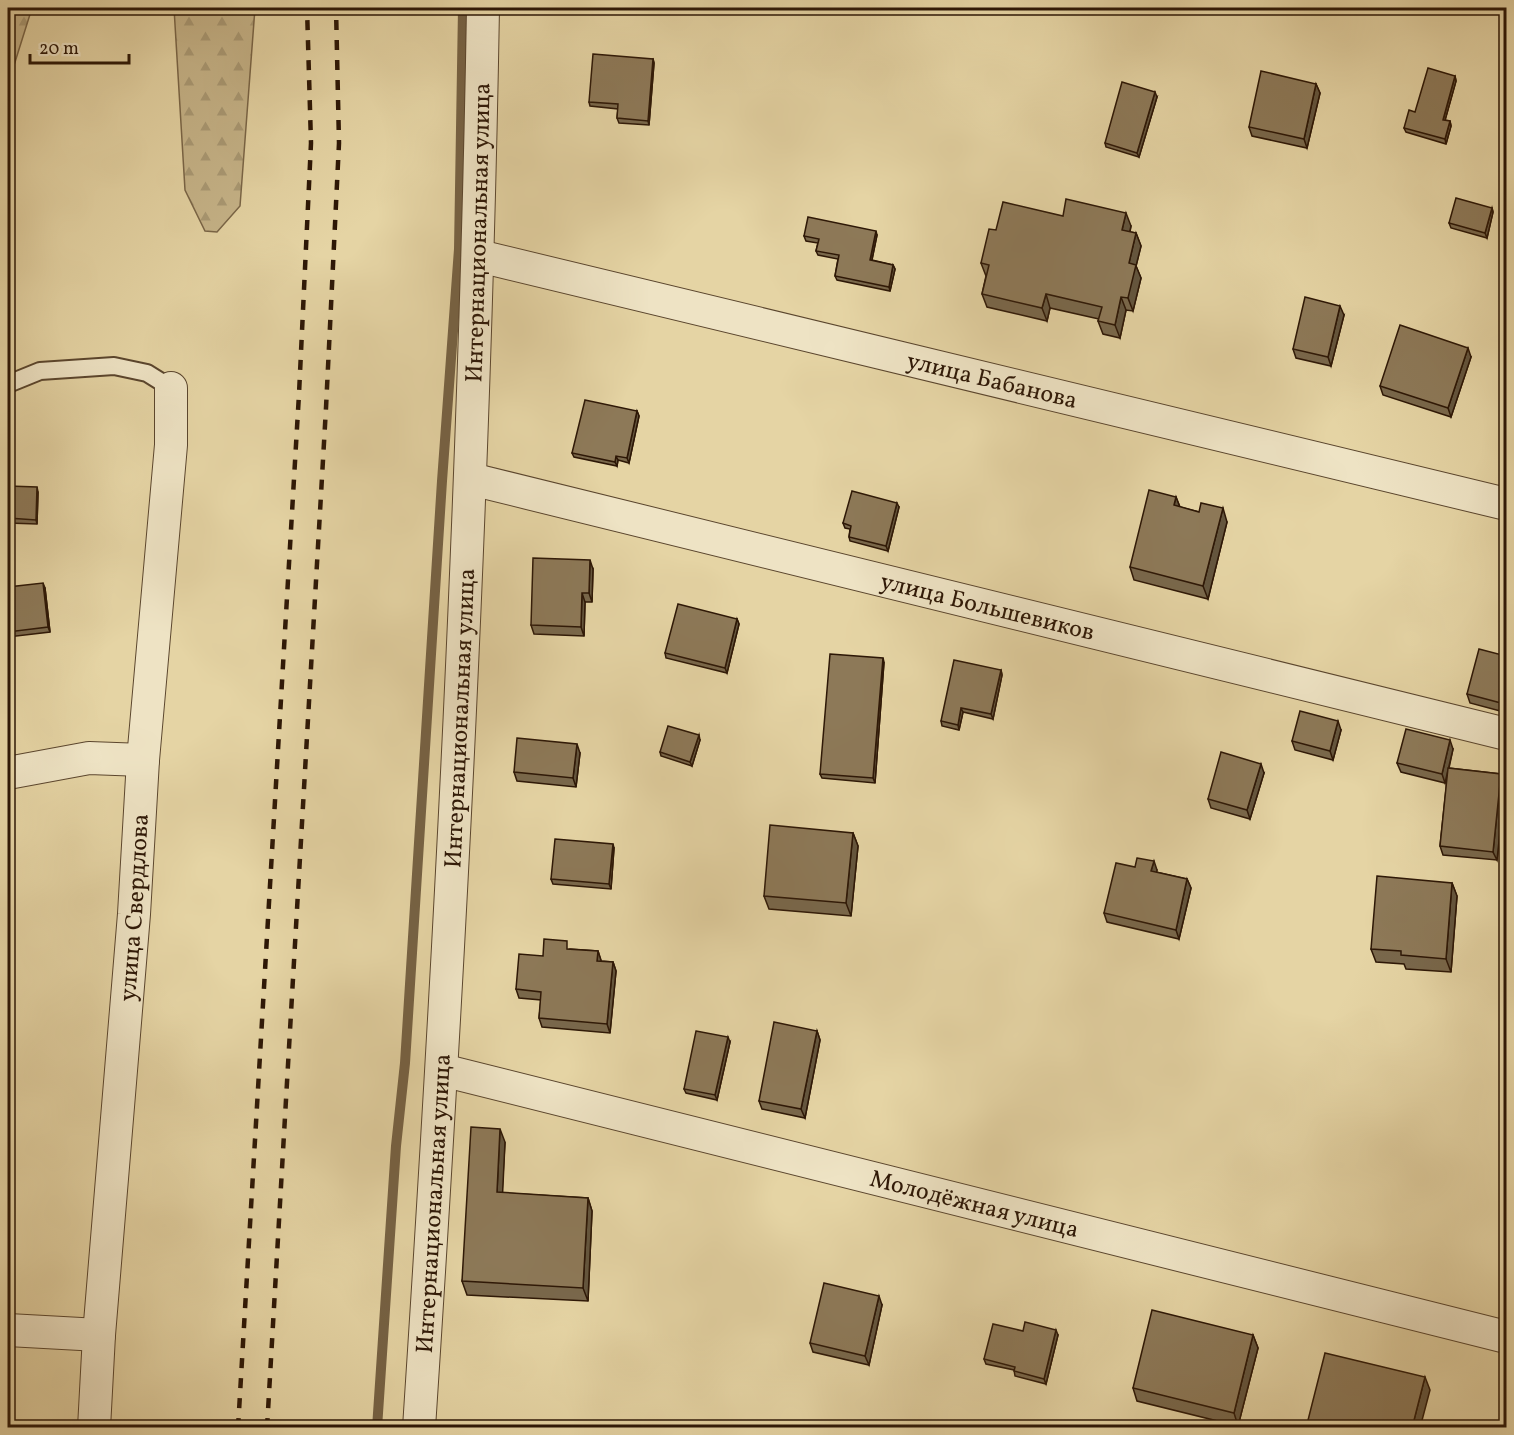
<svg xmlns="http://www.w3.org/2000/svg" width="1514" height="1435" font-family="Vollkorn,serif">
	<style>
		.forest { fill: url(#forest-firs); stroke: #7a6648; stroke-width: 1.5 }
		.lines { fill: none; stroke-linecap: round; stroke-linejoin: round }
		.stream { stroke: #766244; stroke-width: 10 }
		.lane-casing { stroke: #5b462e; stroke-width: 20 }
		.street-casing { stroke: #5b462e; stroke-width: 34 }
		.lane { stroke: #eee3c4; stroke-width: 16 }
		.street { stroke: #eee3c4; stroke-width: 32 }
		.rail { stroke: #2d1706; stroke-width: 4.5; stroke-dasharray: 10 10; stroke-linecap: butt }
		.wall { fill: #79684c; stroke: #2d1706; stroke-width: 1.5 }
		.shaded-wall { fill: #63553e; stroke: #2d1706; stroke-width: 1.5 }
		.building { fill: #8d7958; stroke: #2d1706; stroke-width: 1.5 }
		.labels { text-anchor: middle; stroke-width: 4.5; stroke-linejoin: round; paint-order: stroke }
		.street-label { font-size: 24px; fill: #2d1706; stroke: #eee3c4 }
	</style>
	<defs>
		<pattern id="forest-firs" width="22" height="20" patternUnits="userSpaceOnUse" patternTransform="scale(1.5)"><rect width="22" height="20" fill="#c6b489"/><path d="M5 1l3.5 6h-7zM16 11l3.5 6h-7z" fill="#aa9a75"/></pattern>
	</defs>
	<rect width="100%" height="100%" fill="#e5d4a4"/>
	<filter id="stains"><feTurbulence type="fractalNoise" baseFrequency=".00333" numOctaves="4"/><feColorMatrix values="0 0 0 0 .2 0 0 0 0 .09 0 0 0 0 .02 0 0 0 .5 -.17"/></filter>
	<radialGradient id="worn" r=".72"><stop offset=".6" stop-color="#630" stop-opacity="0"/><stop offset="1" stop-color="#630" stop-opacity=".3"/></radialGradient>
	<g class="forest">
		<polygon points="8,8 32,8 10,78 8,91"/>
		<polygon points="174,8 255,8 240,206 217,232 205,231 185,190"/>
	</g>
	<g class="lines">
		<polyline class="stream" points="377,1428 396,1146 405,1063 442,481 459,249 463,8"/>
		<defs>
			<polyline id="lane" points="8,384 40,371 114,366 147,373 171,388"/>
			<g id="street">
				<path id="s1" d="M479,256L1506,504"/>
				<path id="s2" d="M471,479L1506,734"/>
				<polyline points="8,773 89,758 143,760"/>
				<path id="s3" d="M442,1070L1506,1337"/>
				<polyline points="8,1330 99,1335"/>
				<path id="s4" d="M94,1428L99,1335L134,914L143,760L171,445V388"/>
				<path id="s5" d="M419,1428C450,955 475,481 483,8"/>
			</g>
		</defs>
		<use href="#lane" class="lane-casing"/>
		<use href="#street" class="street-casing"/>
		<use href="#lane" class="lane"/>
		<use href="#street" class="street"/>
		<g class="rail">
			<polyline points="238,1428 299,394 311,143 307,8"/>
			<polyline points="267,1428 326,408 339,143 336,8"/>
		</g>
	</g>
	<g class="wall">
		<polygon points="653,59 654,63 649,125 619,123 617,118 618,109 590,106 589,102"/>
		<polygon points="1455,76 1456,81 1445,120 1450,121 1451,126 1446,144 1406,132 1404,128 1415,112"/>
		<polygon points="1316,84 1320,93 1307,148 1252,136 1249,127"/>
		<polygon points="1157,97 1139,157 1106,147 1105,143"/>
		<polygon points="1492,208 1493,212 1487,238 1451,228 1449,223"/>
		<polygon points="1063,216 1131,226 1130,232 1136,233 1141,246 1136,266 1141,278 1133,311 1126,310 1120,338 1103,334 1098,321 1099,319 1050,308 1047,321 987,307 982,294 986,276 981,263"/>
		<polygon points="877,235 872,260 893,265 895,269 890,291 837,280 835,276 838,259 818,255 816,251 818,243 806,241 804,236"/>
		<polygon points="1344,315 1331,366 1296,358 1293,349"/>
		<polygon points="1471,357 1451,417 1383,395 1380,386"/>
		<polygon points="637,411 639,416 629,463 618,460 617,466 574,457 572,453"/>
		<polygon points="8,486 38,492 37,524 8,523"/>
		<polygon points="1176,497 1180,507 1199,512 1227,522 1208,599 1134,580 1130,567"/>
		<polygon points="899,507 888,551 850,541 849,537 850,529 845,528 843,523"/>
		<polygon points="593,569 592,602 585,602 584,636 534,634 531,625"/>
		<polygon points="1506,575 1506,607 1504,606 1501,597"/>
		<polygon points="8,587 45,588 50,632 8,637"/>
		<polygon points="737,619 739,624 727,673 666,658 665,653"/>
		<polygon points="1506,656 1504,712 1470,703 1467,694"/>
		<polygon points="8,657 11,657 12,662 11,688 8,688"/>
		<polygon points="884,662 875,783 822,778 820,774"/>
		<polygon points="1001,670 1002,675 993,719 963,712 959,730 942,726 941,721"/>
		<polygon points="1341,730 1333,760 1295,750 1292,741"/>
		<polygon points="700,740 692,766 661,756 660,752"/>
		<polygon points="1453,749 1449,768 1501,774 1505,783 1497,860 1443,855 1440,846 1448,770 1445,783 1401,772 1397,763"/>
		<polygon points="580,753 576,787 517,781 514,772"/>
		<polygon points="1264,773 1250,819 1211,808 1208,799"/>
		<polygon points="853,833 858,846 851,916 769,909 764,896"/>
		<polygon points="614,848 611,889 553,884 551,879"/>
		<polygon points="1135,867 1157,870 1156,872 1187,879 1191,888 1179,939 1107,922 1104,913"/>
		<polygon points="8,873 11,873 14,882 12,942 8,941"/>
		<polygon points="1452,883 1457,896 1451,972 1406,969 1404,964 1376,962 1371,949"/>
		<polygon points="570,949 598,951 601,961 613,962 616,971 610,1033 542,1027 539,1018 541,1000 519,998 516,989 543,956"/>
		<polygon points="817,1031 820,1040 805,1118 762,1109 759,1101"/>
		<polygon points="730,1042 717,1100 686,1093 684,1089"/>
		<polygon points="505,1142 502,1193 588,1198 592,1211 588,1301 467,1295 462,1281"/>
		<polygon points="882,1305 869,1365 813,1352 810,1343"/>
		<polygon points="1023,1331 1058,1335 1046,1384 1015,1376 1014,1370 986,1364 984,1359"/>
		<polygon points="1253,1335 1258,1348 1238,1426 1137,1401 1133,1388"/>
	</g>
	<g class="shaded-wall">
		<polygon points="653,59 654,63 649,125 648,121"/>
		<polygon points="1455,76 1456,81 1444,124 1443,120"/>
		<polygon points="1316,84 1320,93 1307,148 1304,139"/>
		<polygon points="1155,92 1157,97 1139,157 1137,153"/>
		<polygon points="1450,121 1451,126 1446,144 1445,139"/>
		<polygon points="1492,208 1493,212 1487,238 1485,233"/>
		<polygon points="1126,213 1131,226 1127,243 1122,230"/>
		<polygon points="876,231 877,235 871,264 870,260"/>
		<polygon points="1136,233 1141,246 1136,266 1141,278 1133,311 1128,298 1129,263"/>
		<polygon points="893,265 895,269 890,291 889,287"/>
		<polygon points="1046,294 1050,308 1047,321 1042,308"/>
		<polygon points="1121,297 1126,310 1120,338 1115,325"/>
		<polygon points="1340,306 1344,315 1331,366 1328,357"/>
		<polygon points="1468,348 1471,357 1451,417 1448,408"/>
		<polygon points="637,411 639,416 629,463 627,458"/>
		<polygon points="616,456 618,460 617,466 615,462"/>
		<polygon points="37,487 38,492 37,524 36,520"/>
		<polygon points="1176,497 1181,510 1174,505"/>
		<polygon points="897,503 899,507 888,551 886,546"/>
		<polygon points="1223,508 1227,522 1208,599 1203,586"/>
		<polygon points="590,560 593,569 592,602 589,593"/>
		<polygon points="43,583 45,588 50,632 48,627"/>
		<polygon points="582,593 585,602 584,636 581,627"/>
		<polygon points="737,619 739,624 727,673 725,668"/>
		<polygon points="11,657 12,662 11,688 9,683"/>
		<polygon points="883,658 884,662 875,783 873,778"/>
		<polygon points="1001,670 1002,675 993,719 991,714"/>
		<polygon points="1506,680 1506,702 1504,712 1501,703"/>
		<polygon points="961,708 963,712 959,730 958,725"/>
		<polygon points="1338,721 1341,730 1333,760 1330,751"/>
		<polygon points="699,735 700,740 692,766 690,762"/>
		<polygon points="1450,740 1453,749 1445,783 1442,774"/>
		<polygon points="577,744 580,753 576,787 573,778"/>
		<polygon points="1261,764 1264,773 1250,819 1247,810"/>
		<polygon points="1501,774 1505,783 1497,860 1493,852"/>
		<polygon points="853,833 858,846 851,916 846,903"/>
		<polygon points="613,844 614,848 611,889 609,884"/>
		<polygon points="1154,861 1157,870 1155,880 1151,871"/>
		<polygon points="11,873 14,882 12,942 9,933"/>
		<polygon points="1187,879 1191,888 1179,939 1176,930"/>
		<polygon points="1452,883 1457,896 1451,972 1446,959"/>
		<polygon points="598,951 601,960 600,970 597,961"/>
		<polygon points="613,962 616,971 610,1033 607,1024"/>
		<polygon points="817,1031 820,1040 805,1118 801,1109"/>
		<polygon points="728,1037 730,1042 717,1100 715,1095"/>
		<polygon points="500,1129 505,1142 502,1206 497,1192"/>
		<polygon points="588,1198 592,1211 588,1301 583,1288"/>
		<polygon points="879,1296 882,1305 869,1365 865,1356"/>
		<polygon points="1056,1330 1058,1335 1046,1384 1044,1379"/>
		<polygon points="1253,1335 1258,1348 1238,1426 1234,1413"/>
		<polygon points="1425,1377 1430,1390 1420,1428 1412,1428"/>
	</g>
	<g class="building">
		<polygon points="593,54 653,59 648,121 617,118 618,104 589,102"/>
		<polygon points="1428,68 1455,76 1443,120 1450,121 1445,139 1404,128 1409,110 1415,112"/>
		<polygon points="1261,71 1316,84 1304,139 1249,127"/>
		<polygon points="1122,82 1155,92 1137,153 1105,143"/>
		<polygon points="1456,198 1492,208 1485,233 1449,223"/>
		<polygon points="1066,199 1126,213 1122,230 1136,233 1129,263 1136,265 1128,298 1121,297 1115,325 1098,321 1102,307 1046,294 1042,308 982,294 989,265 981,263 989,229 996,230 1003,202 1063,216"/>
		<polygon points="808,217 876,231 870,260 893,265 889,287 835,276 839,255 816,251 819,239 804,236"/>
		<polygon points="1305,297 1340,306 1328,357 1293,349"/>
		<polygon points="1400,325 1468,348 1448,408 1380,386"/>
		<polygon points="585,400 637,411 627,458 616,456 615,462 572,453"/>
		<polygon points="8,486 37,487 36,520 8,518"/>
		<polygon points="1149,490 1176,497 1174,505 1199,512 1201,503 1223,508 1203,586 1130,567"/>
		<polygon points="852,491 897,503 886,546 849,537 851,526 843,523"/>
		<polygon points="533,558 590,560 589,593 582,593 581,627 531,625"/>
		<polygon points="1506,575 1506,598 1501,597"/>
		<polygon points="43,583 48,627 8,632 8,587"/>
		<polygon points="678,604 737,619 725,668 665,653"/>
		<polygon points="1479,649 1506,656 1506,680 1501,703 1467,694"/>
		<polygon points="830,654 883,658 873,778 820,774"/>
		<polygon points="8,657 11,657 9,683 8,683"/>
		<polygon points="954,660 1001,670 991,714 961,708 958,725 941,721"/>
		<polygon points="1300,711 1338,721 1330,751 1292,741"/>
		<polygon points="668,726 699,735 690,762 660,752"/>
		<polygon points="1406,729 1450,740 1442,774 1397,763"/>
		<polygon points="517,738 577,744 573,778 514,772"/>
		<polygon points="1221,752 1261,764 1247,810 1208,799"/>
		<polygon points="1448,768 1501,774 1493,852 1440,846"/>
		<polygon points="770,825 853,833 846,903 764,896"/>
		<polygon points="555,839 613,844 609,884 551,879"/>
		<polygon points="1137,858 1154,861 1151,871 1187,879 1176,930 1104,913 1116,863 1135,867"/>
		<polygon points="8,873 11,873 9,933 8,933"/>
		<polygon points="1377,876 1452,883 1446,959 1401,955 1401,951 1371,949"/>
		<polygon points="544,939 567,941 567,949 598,951 597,961 613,962 607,1024 539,1018 541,992 516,989 519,954 543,956"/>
		<polygon points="774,1022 817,1031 801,1109 759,1101"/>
		<polygon points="696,1031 728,1037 715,1095 684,1089"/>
		<polygon points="471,1127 500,1129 497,1192 588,1198 583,1288 462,1281"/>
		<polygon points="824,1283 879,1296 865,1356 810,1343"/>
		<polygon points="1152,1310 1253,1335 1234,1413 1133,1388"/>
		<polygon points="1025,1322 1056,1330 1044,1379 1014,1371 1015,1367 984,1359 993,1324 1023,1331"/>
		<polygon points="1325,1353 1425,1377 1412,1428 1306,1428"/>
	</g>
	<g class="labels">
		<g class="street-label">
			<text dy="8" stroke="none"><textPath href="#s5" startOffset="1197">Интернациональная улица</textPath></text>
			<text dy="8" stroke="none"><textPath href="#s1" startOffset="528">улица Бабанова</textPath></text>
			<text dy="8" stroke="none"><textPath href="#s2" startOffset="532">улица Большевиков</textPath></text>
			<text dy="8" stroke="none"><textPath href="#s5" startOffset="711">Интернациональная улица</textPath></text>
			<text dy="8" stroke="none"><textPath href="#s4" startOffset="522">улица Свердлова</textPath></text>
			<text dy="8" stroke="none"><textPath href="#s5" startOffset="225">Интернациональная улица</textPath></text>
			<text dy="8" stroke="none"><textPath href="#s3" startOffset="549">Молодёжная улица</textPath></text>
		</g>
	</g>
	<rect width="1514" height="1435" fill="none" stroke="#e5d4a4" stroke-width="30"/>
	<rect x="9" y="9" width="1496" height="1417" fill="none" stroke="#2d1706" stroke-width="3"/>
	<rect x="15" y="15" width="1484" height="1405" fill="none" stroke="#2d1706" stroke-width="1.5"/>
	<path d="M30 54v9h99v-9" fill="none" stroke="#2d1706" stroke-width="3"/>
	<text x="39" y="54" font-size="18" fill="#2d1706" stroke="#eee3c4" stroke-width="4.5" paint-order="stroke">20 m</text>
	<rect width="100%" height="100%" filter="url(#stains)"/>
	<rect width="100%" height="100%" fill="url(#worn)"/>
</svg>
